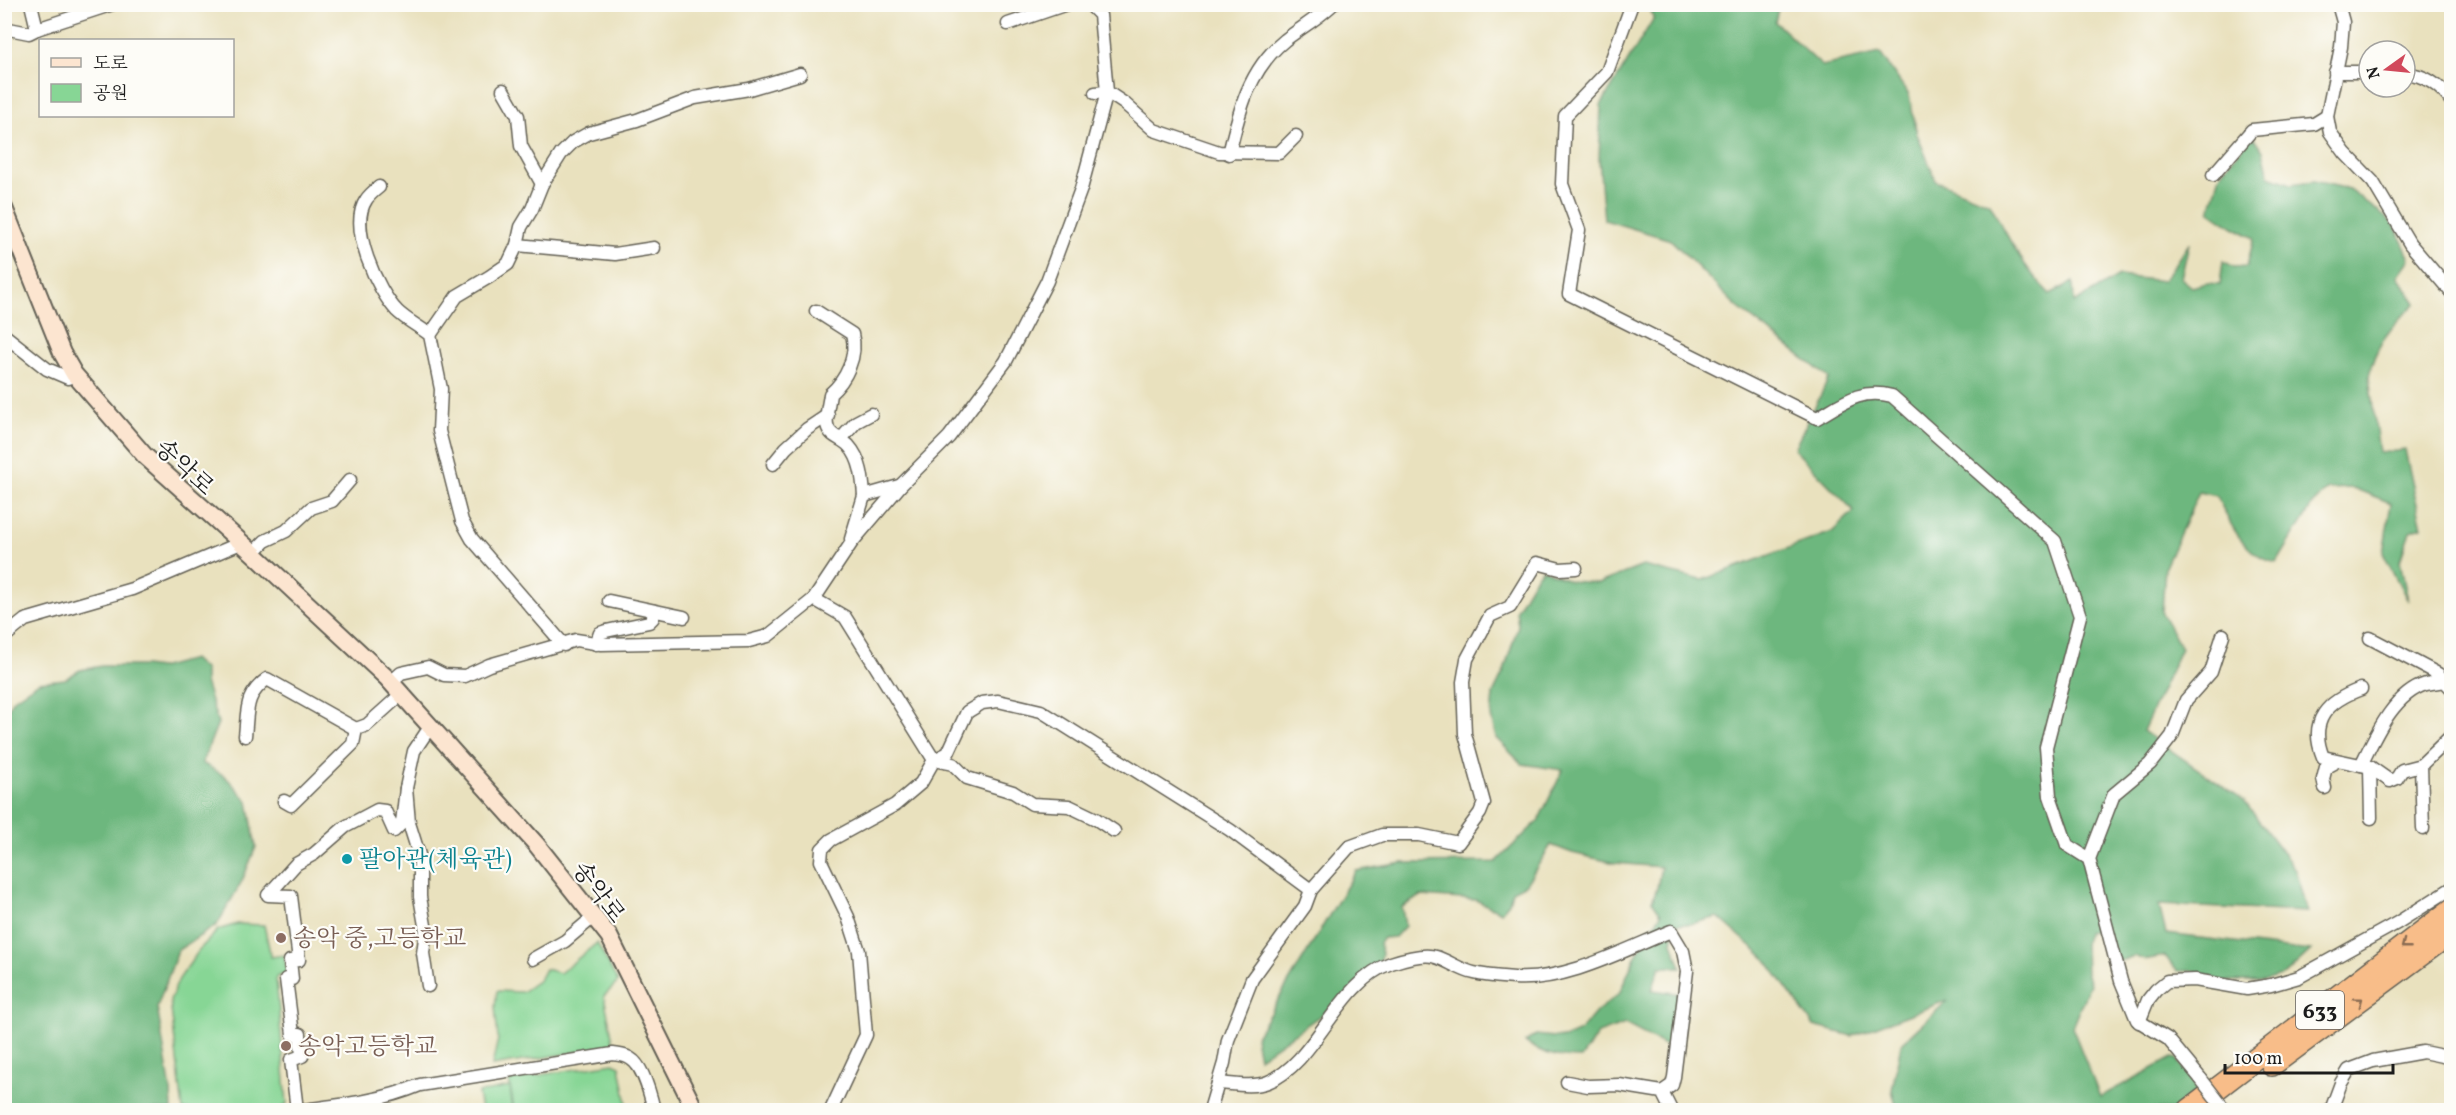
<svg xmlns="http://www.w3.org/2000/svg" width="2456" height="1115" font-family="Vollkorn,'Noto Serif KR',serif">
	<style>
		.green { fill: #87d695; stroke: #527958; stroke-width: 1.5 }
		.forest { fill: #6db77e; stroke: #446a4d; stroke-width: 1.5 }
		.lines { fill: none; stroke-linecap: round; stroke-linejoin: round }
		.street-casing { stroke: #646155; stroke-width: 15 }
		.secondary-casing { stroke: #646155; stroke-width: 20 }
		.highway-casing { stroke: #646155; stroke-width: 24 }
		.street { stroke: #fff; stroke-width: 12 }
		.secondary { stroke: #fce5d0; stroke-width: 16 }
		.highway { stroke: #f8bd89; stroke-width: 21 }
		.street-bridge-casing { stroke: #646155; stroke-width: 15; stroke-linecap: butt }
		.street-bridge { stroke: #fff; stroke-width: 12 }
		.oneway { stroke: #8a6c52 }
		.culture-dot { fill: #0f9aa8; stroke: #fdfcf7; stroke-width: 2 }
		.education-dot { fill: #8d6e63; stroke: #fdfcf7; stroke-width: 2 }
		.labels { text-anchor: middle; stroke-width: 4.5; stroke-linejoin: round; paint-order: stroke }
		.shield { fill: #fdfcf7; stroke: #605f5e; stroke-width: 1.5 }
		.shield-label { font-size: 22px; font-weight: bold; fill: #1c1c1c }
		.street-label { font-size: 24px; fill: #1c1c1c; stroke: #fdfcf7 }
		.culture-label { font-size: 24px; fill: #0d838f; stroke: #fdfcf7; text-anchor: start }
		.education-label { font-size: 24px; fill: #785e54; stroke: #fdfcf7; text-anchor: start }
	</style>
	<rect width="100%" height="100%" fill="#fdfcf7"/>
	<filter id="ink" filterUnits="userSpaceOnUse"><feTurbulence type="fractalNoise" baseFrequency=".0167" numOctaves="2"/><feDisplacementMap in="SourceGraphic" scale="12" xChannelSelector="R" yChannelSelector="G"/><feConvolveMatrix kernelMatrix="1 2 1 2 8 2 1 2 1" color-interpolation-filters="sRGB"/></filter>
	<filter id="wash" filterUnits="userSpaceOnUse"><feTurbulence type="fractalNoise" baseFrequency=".008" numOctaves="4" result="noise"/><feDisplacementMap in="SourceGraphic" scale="24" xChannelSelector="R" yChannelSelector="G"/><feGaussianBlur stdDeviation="1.35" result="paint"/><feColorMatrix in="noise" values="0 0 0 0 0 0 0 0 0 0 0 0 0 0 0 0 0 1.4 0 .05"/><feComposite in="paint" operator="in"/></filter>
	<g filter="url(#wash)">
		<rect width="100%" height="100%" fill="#e9e1be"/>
		<g class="green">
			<polygon points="237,924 264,925 271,957 284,955 287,973 276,977 287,1104 280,1110 183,1110 170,1000 179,979 200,949 218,930"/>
			<polygon points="597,943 618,982 604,996 614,1046 492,1066 498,1039 495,1006 497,991 522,992 539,980 545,969 560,973"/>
			<polygon points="613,1063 620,1066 628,1110 514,1110 509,1080"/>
			<polygon points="510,1087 513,1110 481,1110 478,1093"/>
		</g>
		<g class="forest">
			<path d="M1648,5H1779L1775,22L1822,66L1880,53L1909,95L1917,134L1936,181L1990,203C2007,236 2023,268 2050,294L2073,282L2074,303L2119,276L2163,281L2189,243L2181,278L2192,287L2206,283L2220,284L2223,261L2234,267L2247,266L2254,238L2233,227L2210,211L2220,175L2252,135L2263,151L2269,176L2291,184L2314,181L2349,189L2394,224L2410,259L2398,276L2416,303C2394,323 2373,347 2369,377L2379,453L2405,450L2422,527L2410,531L2400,561L2408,601L2383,553L2391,503L2353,488L2328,489L2312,505L2277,563C2245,557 2229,523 2217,496L2199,492L2165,567L2162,613L2181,648L2143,731L2244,801L2295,869L2307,912L2159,905L2166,934L2311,951L2285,975L2263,981H2222L2193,971H2178L2165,956L2144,960L2134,956L2123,960L2108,962L2109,947L2104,932L2097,930L2087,932L2085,945L2086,972L2090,984L2072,1027L2100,1097L2172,1058L2177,1059L2215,1110H1897L1892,1090L1901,1044L1948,1000L1852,1036L1814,1026L1764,957L1718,917L1690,924H1676L1672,942L1681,967H1660L1652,990L1682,994L1674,1035L1668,1047L1625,1024L1598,1034L1581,1058C1558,1058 1545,1055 1525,1042L1536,1035L1564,1038L1580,1031L1597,1011L1619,994L1634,959L1661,914L1652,901L1657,888L1661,867L1615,863L1572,853L1551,845L1526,884L1512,891L1509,903L1501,912L1476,900L1421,896L1402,907L1405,926L1395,937L1383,938L1379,943C1387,960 1377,964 1368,977C1364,982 1362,989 1359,994L1340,1002L1259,1058L1255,1038L1356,871L1402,863L1496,862L1538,821L1563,770L1522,764L1496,738L1491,717L1493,694L1504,671L1518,626L1516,610L1536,576L1543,569L1570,581L1599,583L1643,566L1702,580L1832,532L1854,511L1794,449L1829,378L1736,306L1671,240L1604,220L1599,160L1601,105L1654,18Z"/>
			<polygon points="193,659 205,670 205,682 218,723 202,763 225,776 248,801 256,847 242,881 217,925 178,950 157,1007 171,1091 172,1110 5,1110 5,717 12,700 39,682 65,679 80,670 102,666 145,666 159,668"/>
		</g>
	</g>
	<g filter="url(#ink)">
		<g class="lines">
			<defs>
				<g id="street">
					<polyline points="31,4 37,29"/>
					<path d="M1632,4L1607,72L1565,116L1562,184L1579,230L1569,294L1817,418C1843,403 1860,388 1892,396L2055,541L2080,616L2046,747L2050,796L2067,845L2089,859L2121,981L2137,1020L2168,1039L2201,1079"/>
					<polyline points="2338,4 2343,22 2341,47 2327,116 2330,132 2345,153 2373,182 2410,244 2452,293"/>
					<polyline points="1008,24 1067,4"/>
					<polyline points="4,28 29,33 37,29 113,4"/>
					<polyline points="2335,72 2369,72"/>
					<path d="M2405,73C2425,75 2440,85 2452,102"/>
					<polyline points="503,90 518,116 521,146 542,184"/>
					<polyline points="1095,93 1107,92 1125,104 1154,130 1219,152 1279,153 1296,136"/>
					<path d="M1229,154C1239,111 1249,69 1285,40C1301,28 1318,18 1333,4"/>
					<polyline points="2213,175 2252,130 2314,124 2327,116"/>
					<path d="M379,187C374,191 369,195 366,200C348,227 377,290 397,311C406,320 420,327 430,335L441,389L439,431L462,521L472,539L564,645"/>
					<polyline points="517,245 615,254 654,248"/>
					<path d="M816,311L852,334C858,356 846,380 830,394C829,404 824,419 828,428C831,437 843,439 849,446C861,459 863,480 864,496L899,486"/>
					<polyline points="4,335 47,369 68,378"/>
					<polyline points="430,335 457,296 489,277 508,264 517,245 521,227 532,209 542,184 561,154 573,142 589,133 637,120 695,98 749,89 800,74"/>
					<polyline points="841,439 856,422 871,414"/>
					<polyline points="773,464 786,448 807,429 828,415"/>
					<polyline points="851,539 864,496"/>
					<polyline points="253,553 265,541 286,531 311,508 332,501 350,480"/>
					<polyline points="814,599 845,617 934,760 948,753 967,712 982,703 998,701 1041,711 1230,830 1311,890"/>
					<polyline points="609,601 684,617"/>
					<polyline points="4,637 25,620 132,589 236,545"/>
					<polyline points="2370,638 2438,674 2452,689"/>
					<polyline points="596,644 600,633 606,631 649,622 653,618 654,611"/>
					<polyline points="391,682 401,673 428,667 444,675 465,676 489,665 576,640 601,644 749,641 768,636 814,599 852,542 900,486 949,437 1006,361 1047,281 1081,189 1107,92 1100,15 1089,4"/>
					<path d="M2361,689C2328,701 2308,720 2323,757L2370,767L2390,781L2397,778L2402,770L2421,765L2452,735"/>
					<polyline points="426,733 414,751 406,788 409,823 420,858 420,897 426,931 423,953 428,986"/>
					<path d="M245,736C248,710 244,696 267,679L356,729"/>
					<path d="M2361,765C2375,737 2393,694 2426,684C2432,683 2438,682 2445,681"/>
					<polyline points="2421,765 2423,829"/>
					<polyline points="2370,767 2371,818"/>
					<polyline points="2325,788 2323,779 2326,767 2337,761"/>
					<polyline points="284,801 291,805 353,744 356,729 367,725 396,699"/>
					<polyline points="2089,859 2114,794 2150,764 2172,736 2186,700 2211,672 2223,635"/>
					<polyline points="533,959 565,941 591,919"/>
					<polyline points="2139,1022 2148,1000 2156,990 2167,981 2195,980 2247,989 2271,985 2299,977 2397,923 2452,888"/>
					<polyline points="1567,1082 1588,1086 1619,1085 1662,1092 1671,1110"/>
					<path d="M1218,1083C1233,1084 1253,1088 1268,1082C1317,1062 1337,982 1391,963C1403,959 1424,953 1436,957C1449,961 1460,970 1474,973C1486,976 1501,977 1514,978C1565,982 1624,950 1671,931L1683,951L1687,971L1674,1077L1672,1085L1662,1092"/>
					<polyline points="297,1110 291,1060 302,1056 300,1034 293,1034 286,979 292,979 290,961 299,960 291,896 268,895 296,864 314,854 345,827 377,810 385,811 394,831 402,823 406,788"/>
					<path d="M302,1110C343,1105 382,1101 420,1085L613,1054C619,1055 626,1055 631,1059C643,1066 651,1097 654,1110"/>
					<polyline points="831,1110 866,1035 859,951 848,917 821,861 822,849 831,840 895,805 921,783 934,760 953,764 967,778 1013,792 1032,804 1069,806 1096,819 1114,831"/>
					<polyline points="1210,1110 1224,1063 1228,1040 1252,979 1305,906 1311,890 1349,847 1382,835 1419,835 1458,843 1480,813 1484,803 1465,734 1463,682 1467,659 1490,616 1510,607 1537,563 1560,569 1576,568"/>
					<polyline points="2331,1110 2341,1083 2349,1070 2373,1061 2423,1052 2452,1058"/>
				</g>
				<polyline id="secondary" points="4,208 62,353 74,374 145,456 253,553 387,678 536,844 609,936 695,1110"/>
				<g id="highway">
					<polyline points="2272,1065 2452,932"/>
					<polyline points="2189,1110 2452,909"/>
				</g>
			</defs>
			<use href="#street" class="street-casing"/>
			<use href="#secondary" class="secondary-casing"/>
			<use href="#highway" class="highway-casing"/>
			<use href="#street" class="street"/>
			<use href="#secondary" class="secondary"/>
			<use href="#highway" class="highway"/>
			<defs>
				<polyline id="street-bridge" points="2201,1079 2225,1110"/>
			</defs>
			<use href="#street-bridge" class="street-bridge-casing"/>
			<use href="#street-bridge" class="street-bridge"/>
		</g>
		<defs><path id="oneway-chevron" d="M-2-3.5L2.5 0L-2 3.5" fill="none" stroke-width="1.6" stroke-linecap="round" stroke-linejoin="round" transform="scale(1.5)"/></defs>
		<g class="oneway">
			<use href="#oneway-chevron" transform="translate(2405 945) rotate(142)"/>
			<use href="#oneway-chevron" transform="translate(2359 1001) rotate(-37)"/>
		</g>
	</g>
	<circle class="culture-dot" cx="347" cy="859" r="6"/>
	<g class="education-dot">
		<circle cx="281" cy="938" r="6"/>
		<circle cx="286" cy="1046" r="6"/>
	</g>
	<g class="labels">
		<rect class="shield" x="2296" y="991" width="48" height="38" rx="4.5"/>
		<g class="shield-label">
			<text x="2320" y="1018">633</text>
		</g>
		<g class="street-label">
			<text transform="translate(185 467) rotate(43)" y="8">송악로</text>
			<text transform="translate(599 892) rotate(53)" y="8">송악로</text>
		</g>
		<g class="culture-label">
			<text x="359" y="867">팔아관(체육관)</text>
		</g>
		<g class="education-label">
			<text x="293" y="946">송악 중,고등학교</text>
			<text x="298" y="1054">송악고등학교</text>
		</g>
	</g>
	<rect width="2456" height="1115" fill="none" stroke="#fdfcf7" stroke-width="24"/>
	<rect x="39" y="39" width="195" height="78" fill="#fdfcf7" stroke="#a3a29f" stroke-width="1.5"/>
	<rect x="51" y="58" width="30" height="9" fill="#fce5d0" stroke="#a3a29f" stroke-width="1.5"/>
	<text x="93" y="69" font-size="18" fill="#1c1c1c">도로</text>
	<rect x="51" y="84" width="30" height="18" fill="#87d695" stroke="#a3a29f" stroke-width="1.5"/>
	<text x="93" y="99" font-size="18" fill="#1c1c1c">공원</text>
	<g transform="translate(2387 69) rotate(255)"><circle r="28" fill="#fdfcf7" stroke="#a3a29f" stroke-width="1.5"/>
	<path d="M0-4.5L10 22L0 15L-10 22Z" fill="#d1495b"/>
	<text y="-9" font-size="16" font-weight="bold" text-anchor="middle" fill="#1c1c1c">N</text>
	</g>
	<path d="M2225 1064v9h168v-9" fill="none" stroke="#1c1c1c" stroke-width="3"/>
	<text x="2234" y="1064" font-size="18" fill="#1c1c1c" stroke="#fdfcf7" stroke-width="4.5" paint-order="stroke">100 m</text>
</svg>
